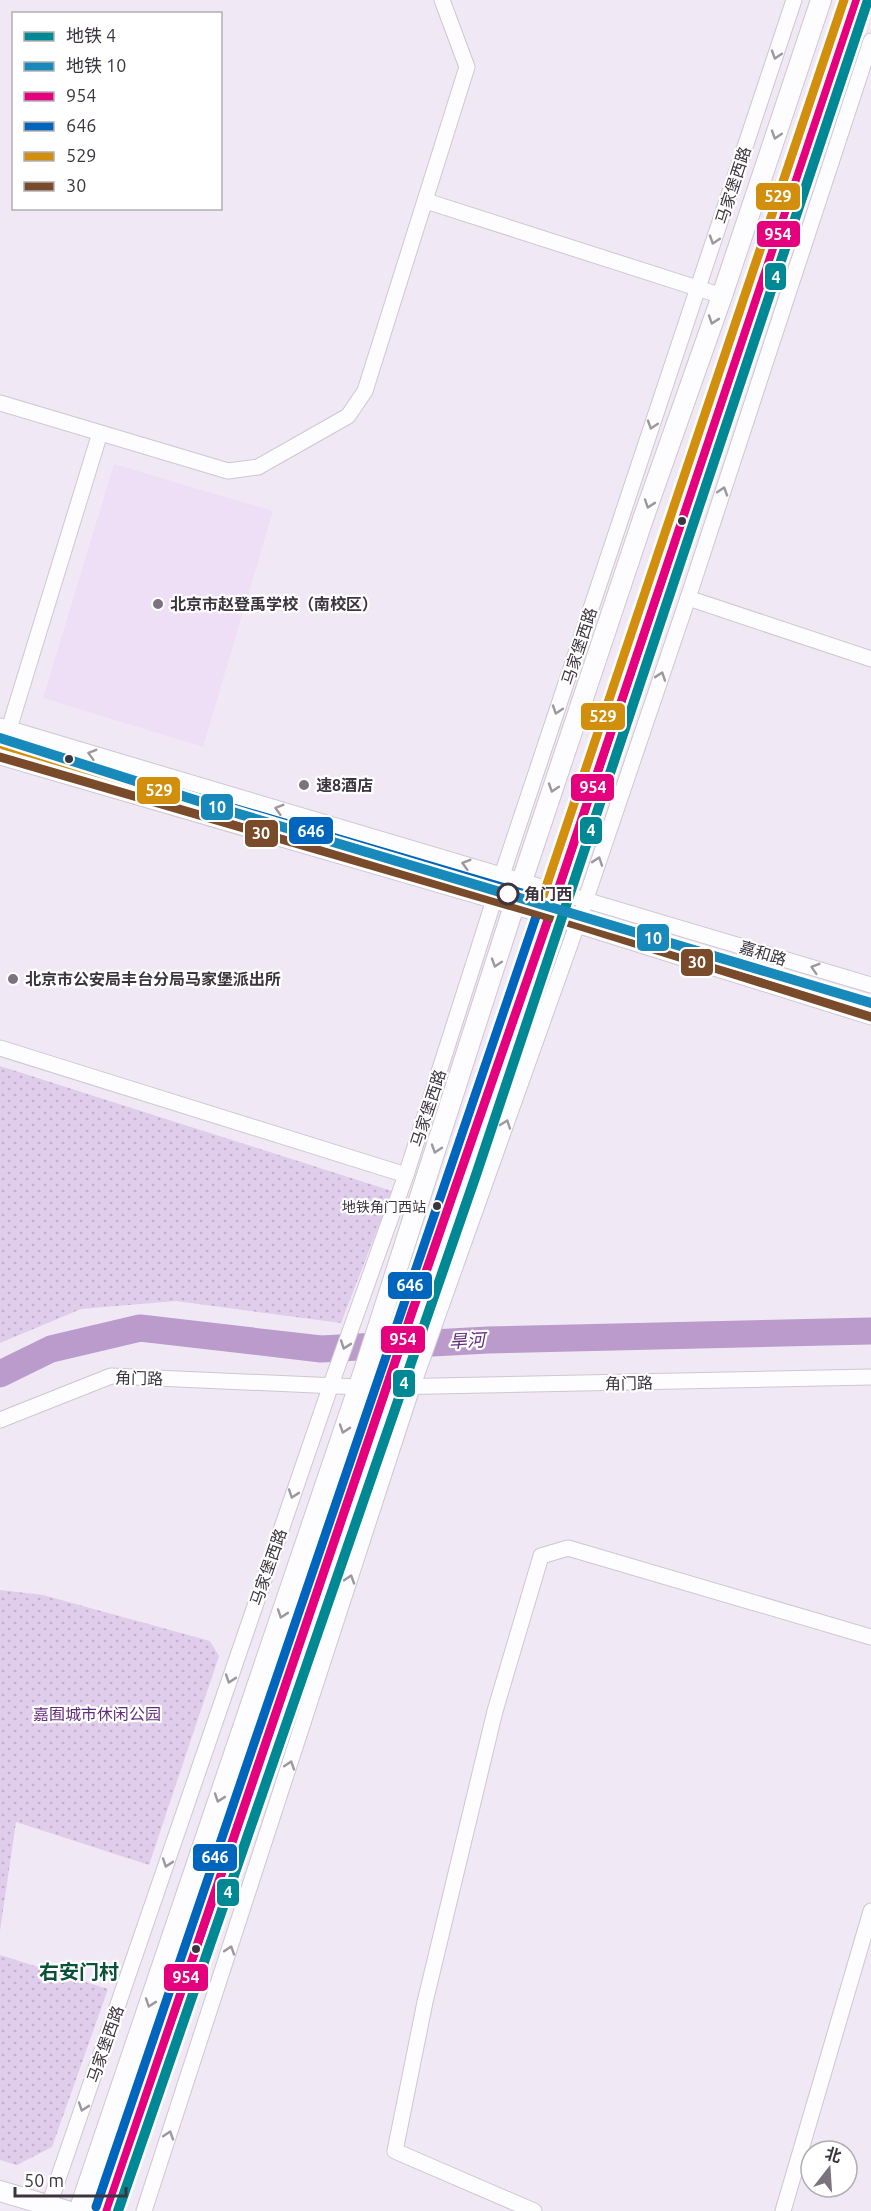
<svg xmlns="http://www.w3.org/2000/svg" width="871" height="2211" font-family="Ubuntu,'Noto Sans SC',sans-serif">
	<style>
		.built { fill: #eedff6 }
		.park { fill: url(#park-dots) }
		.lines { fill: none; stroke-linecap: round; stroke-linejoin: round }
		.river { stroke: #ba9bcc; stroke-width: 27 }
		.minor-casing { stroke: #cec7d1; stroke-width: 17 }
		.major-casing { stroke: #cec7d1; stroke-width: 22 }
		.minor { stroke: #fdfcfe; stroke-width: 15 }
		.major { stroke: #fdfcfe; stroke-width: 20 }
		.bus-1-casing { stroke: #fff; stroke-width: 14 }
		.bus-2-casing { stroke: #fff; stroke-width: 14 }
		.bus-3-casing { stroke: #fff; stroke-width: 14 }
		.bus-4-casing { stroke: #fff; stroke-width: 14 }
		.bus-1 { stroke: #e5007d; stroke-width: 9 }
		.bus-2 { stroke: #0065bd; stroke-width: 9 }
		.bus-3 { stroke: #d28f0d; stroke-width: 9 }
		.bus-4 { stroke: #7a4b2a; stroke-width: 9 }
		.metro-1-casing { stroke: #fff; stroke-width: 15 }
		.metro-2-casing { stroke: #fff; stroke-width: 15 }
		.metro-1 { stroke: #008994; stroke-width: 10 }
		.metro-2 { stroke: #178abb; stroke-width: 10 }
		.oneway { stroke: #9c989e }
		.bus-dot { fill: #3c353f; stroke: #fff; stroke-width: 2 }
		.poi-dot { fill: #7b747f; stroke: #fff; stroke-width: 2 }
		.stop-dot { fill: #fff; stroke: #3c353f; stroke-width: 3 }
		.labels { text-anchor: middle; stroke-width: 4.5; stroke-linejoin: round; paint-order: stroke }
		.bus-label { font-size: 14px; fill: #3c353f; stroke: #fff; text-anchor: end }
		.street-label { font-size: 16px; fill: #3c353f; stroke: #fff }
		.poi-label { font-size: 16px; font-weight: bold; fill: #3c353f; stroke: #fff; text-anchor: start }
		.stop-label { font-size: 16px; font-weight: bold; fill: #3c353f; stroke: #fff; text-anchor: start }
		.park-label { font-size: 16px; fill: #622d7b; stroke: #fff }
		.water-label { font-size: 18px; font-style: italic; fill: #622d7c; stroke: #fff }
		.quarter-label { font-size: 20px; font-weight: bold; fill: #095238; stroke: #fff }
		.line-badge { stroke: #fff; stroke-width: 2 }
		.badge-label { font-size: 16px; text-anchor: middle; font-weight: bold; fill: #fff }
	</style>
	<defs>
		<pattern id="park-dots" width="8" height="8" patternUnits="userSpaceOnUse" patternTransform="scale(1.5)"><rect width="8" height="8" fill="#e0cceb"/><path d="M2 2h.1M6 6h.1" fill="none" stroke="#c1b0cb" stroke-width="1.8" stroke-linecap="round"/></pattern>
	</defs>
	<rect width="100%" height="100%" fill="#f1e8f5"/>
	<polygon class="built" points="114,464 273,511 203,747 43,698"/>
	<g class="park">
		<polygon points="0,1066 392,1191 341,1323 176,1301 81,1309 0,1343"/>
		<polygon points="0,1590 43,1595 210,1641 219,1656 149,1865 16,1822 0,1931"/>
		<polygon points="0,1955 108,1989 52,2147 17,2165 0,2160"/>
	</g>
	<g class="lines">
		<polyline class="river" points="0,1374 51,1349 140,1328 321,1349 488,1340 871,1331"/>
		<defs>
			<g id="minor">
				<polyline points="426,201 722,296"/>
				<polyline points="0,403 228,471 258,467 348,416 365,391 467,67 442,0"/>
				<polyline points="688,598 871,659"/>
				<polyline points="0,726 871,985"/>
				<polyline points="9,729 100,433"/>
				<polyline points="0,757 577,925 871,1017"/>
				<polyline points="0,1048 406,1175"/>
				<polyline points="387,1387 871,1377"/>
				<polyline points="0,1420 111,1376 359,1387"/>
				<polyline points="47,2211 333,1379 406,1175 502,875 794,0"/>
				<polyline points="144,2211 413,1385 577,925 688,598 871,41"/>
				<polyline points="534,2211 395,2151 425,2002 495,1711 541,1556 568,1548 871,1637"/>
				<polyline points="783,2211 871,1911"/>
			</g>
			<g id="major">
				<polyline points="0,2191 67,2211"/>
				<polyline points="79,2211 363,1374 522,881 643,519 722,296 821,0"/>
				<polyline points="107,2211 411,1315 549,917 857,0"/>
			</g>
		</defs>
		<use href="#minor" class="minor-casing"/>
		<use href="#major" class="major-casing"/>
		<use href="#minor" class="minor"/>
		<use href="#major" class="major"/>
		<defs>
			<polyline id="bus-1" points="107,2211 411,1315 549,917 857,0"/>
			<polyline id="bus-2" points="0,739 542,899 96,2207"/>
			<polyline id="bus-3" points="3,745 541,902 844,0"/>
			<polyline id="bus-4" points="0,757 577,925 871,1017"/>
		</defs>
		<use href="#bus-1" class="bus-1-casing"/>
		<use href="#bus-2" class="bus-2-casing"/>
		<use href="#bus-3" class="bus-3-casing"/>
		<use href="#bus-4" class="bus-4-casing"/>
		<use href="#bus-1" class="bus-1"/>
		<use href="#bus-2" class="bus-2"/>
		<use href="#bus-3" class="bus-3"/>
		<use href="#bus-4" class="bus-4"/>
		<defs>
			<polyline id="metro-1" points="118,2211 476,1175 868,0"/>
			<polyline id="metro-2" points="0,738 236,813 871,1003"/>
		</defs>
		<use href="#metro-1" class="metro-1-casing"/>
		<use href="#metro-2" class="metro-2-casing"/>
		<use href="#metro-1" class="metro-1"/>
		<use href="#metro-2" class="metro-2"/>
	</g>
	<defs><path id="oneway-chevron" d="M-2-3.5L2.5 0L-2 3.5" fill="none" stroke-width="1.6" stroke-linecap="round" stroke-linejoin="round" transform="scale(1.5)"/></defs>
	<g class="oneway">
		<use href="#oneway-chevron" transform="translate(776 55) rotate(108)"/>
		<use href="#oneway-chevron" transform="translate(776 135) rotate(108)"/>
		<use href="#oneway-chevron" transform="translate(714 240) rotate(108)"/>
		<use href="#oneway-chevron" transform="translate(713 320) rotate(109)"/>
		<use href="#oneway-chevron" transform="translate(652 425) rotate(108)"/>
		<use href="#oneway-chevron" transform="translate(723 491) rotate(-72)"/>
		<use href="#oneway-chevron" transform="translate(649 504) rotate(109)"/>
		<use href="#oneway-chevron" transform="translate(661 676) rotate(-71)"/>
		<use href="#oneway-chevron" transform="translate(557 710) rotate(108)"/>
		<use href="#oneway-chevron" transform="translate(92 754) rotate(-164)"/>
		<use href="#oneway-chevron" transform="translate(553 788) rotate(108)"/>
		<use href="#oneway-chevron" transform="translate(279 809) rotate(-164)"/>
		<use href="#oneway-chevron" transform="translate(598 861) rotate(-71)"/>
		<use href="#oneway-chevron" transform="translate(466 864) rotate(-164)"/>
		<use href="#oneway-chevron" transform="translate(496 963) rotate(108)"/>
		<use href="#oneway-chevron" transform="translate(815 968) rotate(-163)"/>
		<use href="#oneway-chevron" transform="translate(506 1124) rotate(-70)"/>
		<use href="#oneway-chevron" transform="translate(436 1149) rotate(108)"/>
		<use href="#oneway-chevron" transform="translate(345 1345) rotate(109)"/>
		<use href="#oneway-chevron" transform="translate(344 1429) rotate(109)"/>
		<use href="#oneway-chevron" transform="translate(293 1494) rotate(109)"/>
		<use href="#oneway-chevron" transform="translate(350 1579) rotate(-72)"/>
		<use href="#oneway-chevron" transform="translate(282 1614) rotate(109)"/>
		<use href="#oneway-chevron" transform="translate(230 1679) rotate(109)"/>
		<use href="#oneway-chevron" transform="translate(290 1765) rotate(-72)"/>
		<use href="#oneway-chevron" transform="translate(219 1798) rotate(109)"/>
		<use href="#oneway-chevron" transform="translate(167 1863) rotate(109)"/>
		<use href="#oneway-chevron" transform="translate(230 1950) rotate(-72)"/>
		<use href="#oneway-chevron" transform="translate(150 2003) rotate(109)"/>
		<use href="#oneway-chevron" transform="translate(83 2107) rotate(109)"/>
		<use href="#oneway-chevron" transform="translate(169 2135) rotate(-72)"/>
	</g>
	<g class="bus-dot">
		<circle cx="682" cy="521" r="5"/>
		<circle cx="69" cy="759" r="5"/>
		<circle cx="437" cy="1206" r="5"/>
		<circle cx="196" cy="1949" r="5"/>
	</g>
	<g class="poi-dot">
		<circle cx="158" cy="604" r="6"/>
		<circle cx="304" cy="785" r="6"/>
		<circle cx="13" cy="979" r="6"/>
	</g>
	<circle class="stop-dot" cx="508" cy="894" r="10"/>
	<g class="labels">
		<g class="bus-label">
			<text x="426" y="1212">地铁角门西站</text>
		</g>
		<g class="street-label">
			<text transform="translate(733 185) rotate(-72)" y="6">马家堡西路</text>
			<text transform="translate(579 646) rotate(-72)" y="6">马家堡西路</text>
			<text transform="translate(763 953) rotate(17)" y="6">嘉和路</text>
			<text transform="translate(428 1108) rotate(-72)" y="6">马家堡西路</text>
			<text transform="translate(139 1378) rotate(1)" y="6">角门路</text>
			<text transform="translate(629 1383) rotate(-1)" y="6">角门路</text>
			<text transform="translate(268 1567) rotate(-71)" y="6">马家堡西路</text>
			<text transform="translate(105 2044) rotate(-71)" y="6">马家堡西路</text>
		</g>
		<g class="poi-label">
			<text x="170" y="610">北京市赵登禹学校（南校区）</text>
			<text x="316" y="791">速8酒店</text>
			<text x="25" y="985">北京市公安局丰台分局马家堡派出所</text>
		</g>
		<g class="stop-label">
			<text x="524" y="900">角门西</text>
		</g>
		<g class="park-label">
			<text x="97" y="1720">嘉囿城市休闲公园</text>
		</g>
		<g class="water-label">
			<text transform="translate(467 1341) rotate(-3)" y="6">旱河</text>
		</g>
		<g class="quarter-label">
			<text x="79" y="1979">右安门村</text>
		</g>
	</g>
	<g class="line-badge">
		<rect x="755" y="182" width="46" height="29" rx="6" fill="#d28f0d"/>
		<rect x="756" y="220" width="45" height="28" rx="6" fill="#e5007d"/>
		<rect x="764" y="262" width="23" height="29" rx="6" fill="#008994"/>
		<rect x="580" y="702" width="46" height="29" rx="6" fill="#d28f0d"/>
		<rect x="570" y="773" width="45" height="29" rx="6" fill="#e5007d"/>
		<rect x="136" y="776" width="45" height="29" rx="6" fill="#d28f0d"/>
		<rect x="200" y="793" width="34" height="28" rx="6" fill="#178abb"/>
		<rect x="579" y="816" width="24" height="29" rx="6" fill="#008994"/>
		<rect x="288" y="816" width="46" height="29" rx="6" fill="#0065bd"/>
		<rect x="244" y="819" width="35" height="29" rx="6" fill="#7a4b2a"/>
		<rect x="636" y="923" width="34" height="29" rx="6" fill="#178abb"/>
		<rect x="680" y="948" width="34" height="29" rx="6" fill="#7a4b2a"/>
		<rect x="387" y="1271" width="46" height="29" rx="6" fill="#0065bd"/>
		<rect x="380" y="1325" width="46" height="29" rx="6" fill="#e5007d"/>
		<rect x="392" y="1369" width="24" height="29" rx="6" fill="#008994"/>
		<rect x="192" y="1843" width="46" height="29" rx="6" fill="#0065bd"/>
		<rect x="216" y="1878" width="24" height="29" rx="6" fill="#008994"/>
		<rect x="163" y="1963" width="46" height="29" rx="6" fill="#e5007d"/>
	</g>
	<g class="badge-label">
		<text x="778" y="202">529</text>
		<text x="778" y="240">954</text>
		<text x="776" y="283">4</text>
		<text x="603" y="722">529</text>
		<text x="593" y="793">954</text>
		<text x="159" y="796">529</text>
		<text x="217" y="813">10</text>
		<text x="591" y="836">4</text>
		<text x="311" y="837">646</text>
		<text x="261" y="839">30</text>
		<text x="653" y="944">10</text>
		<text x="697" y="968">30</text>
		<text x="410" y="1291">646</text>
		<text x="403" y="1345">954</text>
		<text x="404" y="1389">4</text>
		<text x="215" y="1863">646</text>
		<text x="228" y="1898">4</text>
		<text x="186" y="1983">954</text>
	</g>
	<rect x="12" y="12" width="210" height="198" fill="#ffffff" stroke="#b1aeb2" stroke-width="1.5"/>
	<rect x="24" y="32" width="30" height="9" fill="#008994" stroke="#b1aeb2" stroke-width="1.5"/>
	<text x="66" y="42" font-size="18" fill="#3c353f">地铁 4</text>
	<rect x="24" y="62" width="30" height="9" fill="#178abb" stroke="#b1aeb2" stroke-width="1.5"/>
	<text x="66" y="72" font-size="18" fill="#3c353f">地铁 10</text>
	<rect x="24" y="92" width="30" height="9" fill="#e5007d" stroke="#b1aeb2" stroke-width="1.5"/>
	<text x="66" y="102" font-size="18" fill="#3c353f">954</text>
	<rect x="24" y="122" width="30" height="9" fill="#0065bd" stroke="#b1aeb2" stroke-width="1.5"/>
	<text x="66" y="132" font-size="18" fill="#3c353f">646</text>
	<rect x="24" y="152" width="30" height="9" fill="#d28f0d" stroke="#b1aeb2" stroke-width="1.5"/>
	<text x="66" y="162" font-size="18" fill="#3c353f">529</text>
	<rect x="24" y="182" width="30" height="9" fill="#7a4b2a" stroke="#b1aeb2" stroke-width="1.5"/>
	<text x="66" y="192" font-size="18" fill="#3c353f">30</text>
	<g transform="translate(829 2169) rotate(17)"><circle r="28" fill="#ffffff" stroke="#b1aeb2" stroke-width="1.5"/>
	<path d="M0-4.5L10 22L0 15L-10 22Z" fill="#7b747f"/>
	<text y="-9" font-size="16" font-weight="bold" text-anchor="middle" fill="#3c353f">北</text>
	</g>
	<path d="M15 2187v9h111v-9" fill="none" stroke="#3c353f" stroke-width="3"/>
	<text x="24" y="2187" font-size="18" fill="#3c353f" stroke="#ffffff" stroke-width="4.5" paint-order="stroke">50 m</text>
</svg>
